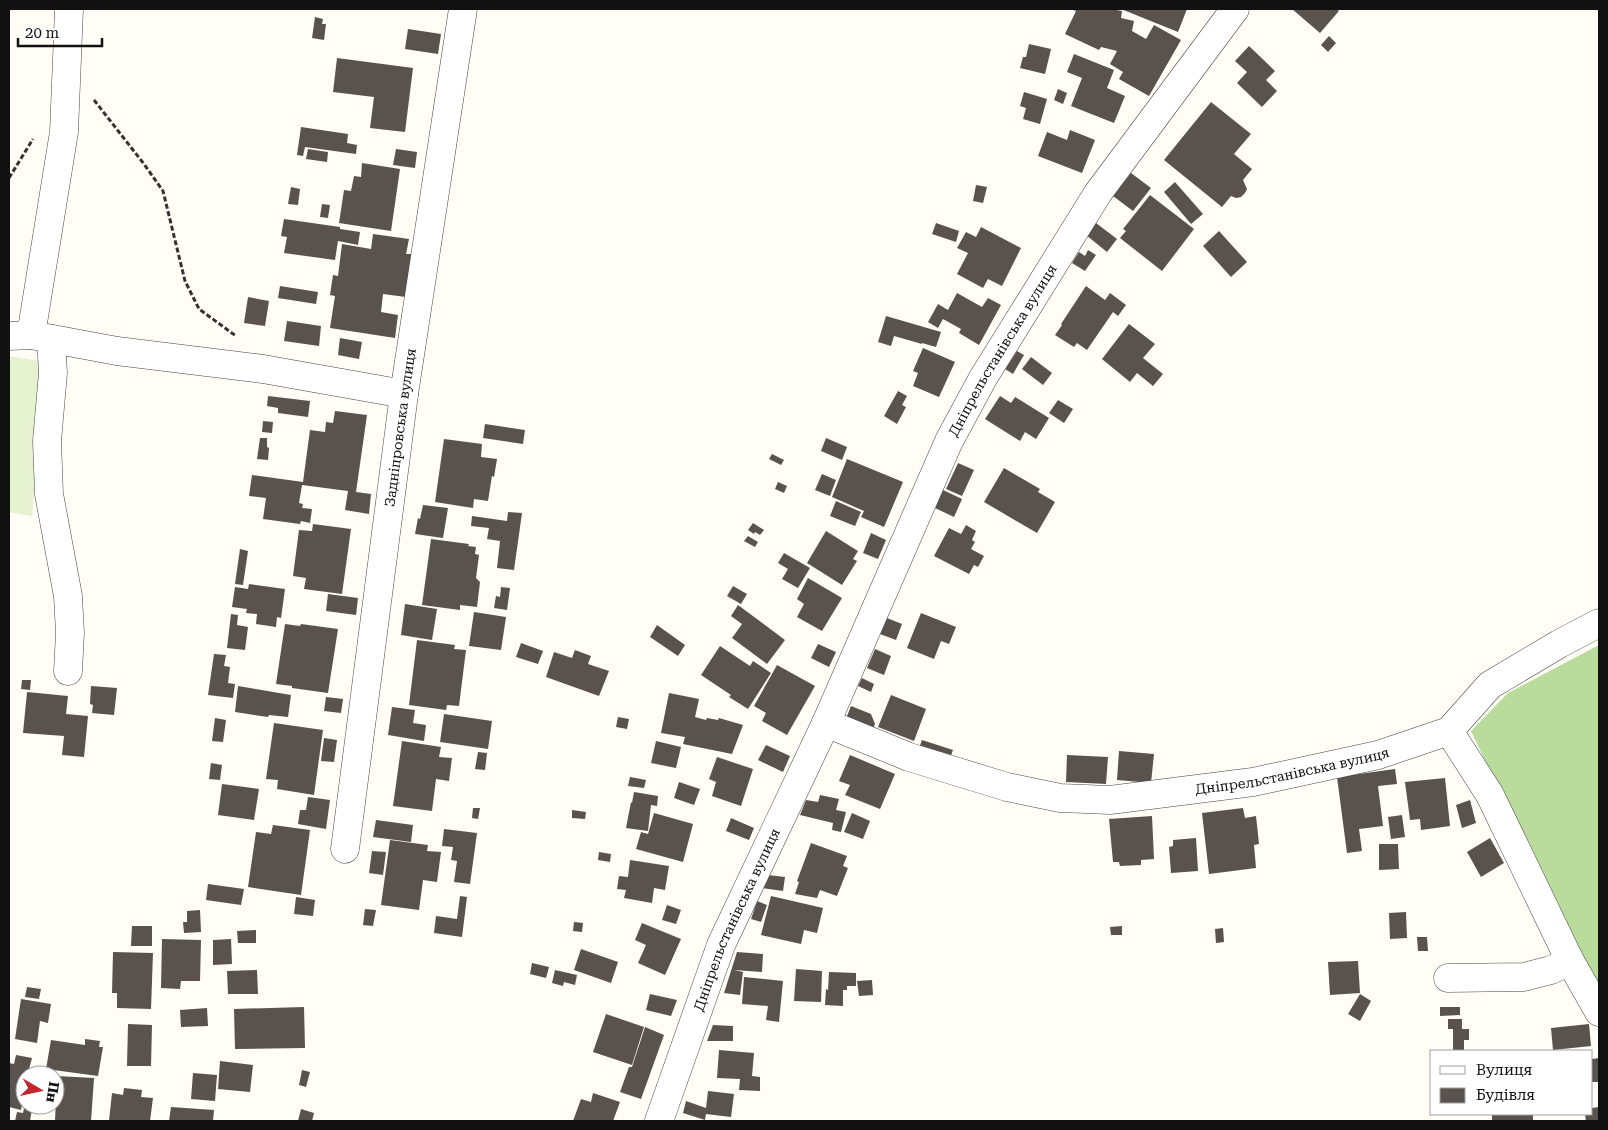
<svg xmlns="http://www.w3.org/2000/svg" width="1608" height="1130" font-family="'Roboto Serif',serif">
	<style>
		.forest { fill: #b9dc9c }
		.pitch { fill: #e6f2cf }
		.building { fill: #5a524d }
		.lines { fill: none; stroke-linecap: round; stroke-linejoin: round }
		.minor-casing { stroke: #444; stroke-width: 29 }
		.path { stroke: #333; stroke-width: 3; stroke-dasharray: 5 2.5; stroke-linecap: butt }
		.minor { stroke: #fff; stroke-width: 28 }
		.labels { text-anchor: middle; stroke-width: 5; stroke-linejoin: round; paint-order: stroke }
		.street-label { font-size: 14px; fill: #111; stroke: #fff }
	</style>
	<rect width="100%" height="100%" fill="#fffdf5"/>
	<polygon class="forest" points="1599,645 1599,992 1566,932 1471,731 1508,693"/>
	<polygon class="pitch" points="9,356 39,361 44,389 32,516 9,512"/>
	<g class="building">
		<polygon points="1070,9 1111,9 1122,11 1121,18 1134,21 1132,31 1146,39 1154,25 1181,40 1149,96 1119,79 1123,72 1110,64 1117,51 1101,47 1099,50 1065,34 1076,11"/>
		<polygon points="1121,9 1187,9 1178,32"/>
		<polygon points="1292,9 1336,9 1339,11 1320,33"/>
		<polygon points="315,17 323,19 322,24 326,24 324,40 312,38"/>
		<polygon points="408,29 441,34 438,54 405,49"/>
		<polygon points="1329,36 1336,43 1328,52 1321,45"/>
		<polygon points="1029,44 1051,49 1045,74 1020,68 1023,57 1026,57"/>
		<polygon points="1249,46 1275,71 1266,80 1277,91 1262,107 1237,83 1247,72 1235,61"/>
		<polygon points="1074,54 1114,70 1107,88 1125,96 1114,123 1071,106 1082,78 1067,72"/>
		<polygon points="337,58 413,68 405,132 370,128 374,97 333,92"/>
		<polygon points="1058,89 1067,93 1063,104 1054,100"/>
		<polygon points="1024,92 1047,99 1040,124 1023,119 1026,108 1020,106"/>
		<polygon points="1211,102 1251,134 1234,154 1252,169 1243,180 1247,189 1245,193 1241,197 1236,198 1231,196 1222,207 1164,160"/>
		<polygon points="301,127 348,134 347,143 357,145 356,154 305,147 303,156 297,155"/>
		<polygon points="1070,130 1095,140 1082,173 1038,156 1047,132 1067,140"/>
		<polygon points="308,149 328,152 327,162 306,159"/>
		<polygon points="396,149 417,152 415,168 393,165"/>
		<polygon points="362,163 400,169 391,231 339,223 344,190 351,191 354,176 361,177"/>
		<polygon points="1131,173 1151,188 1133,211 1113,196"/>
		<polygon points="1175,182 1203,214 1191,224 1164,192"/>
		<polygon points="976,185 987,187 983,203 973,201"/>
		<polygon points="291,187 300,189 298,205 288,204"/>
		<polygon points="1150,195 1194,229 1162,271 1120,238 1126,231 1123,229"/>
		<polygon points="322,204 330,205 328,218 320,217"/>
		<polygon points="284,219 340,227 340,229 360,232 358,245 338,241 335,260 284,253 287,237 281,236"/>
		<polygon points="936,223 959,231 956,242 932,234"/>
		<polygon points="1096,223 1117,239 1107,252 1086,235"/>
		<polygon points="981,227 1021,248 1002,286 988,279 983,288 957,274 968,253 957,248 966,232 976,237"/>
		<polygon points="1219,231 1247,262 1231,277 1203,246"/>
		<polygon points="373,234 409,239 406,254 412,254 406,297 383,294 381,312 398,315 395,338 330,328 335,296 330,295 333,275 338,276 342,244 371,249"/>
		<polygon points="1088,250 1096,255 1085,271 1072,263 1079,252 1085,256"/>
		<polygon points="280,286 318,292 316,304 278,298"/>
		<polygon points="1086,286 1105,300 1110,293 1126,305 1118,316 1113,312 1087,350 1077,343 1074,347 1055,335 1062,325 1061,324"/>
		<polygon points="957,293 982,307 988,298 1001,305 979,345 959,333 961,329 943,319 938,328 928,322 938,304 948,310"/>
		<polygon points="248,297 269,301 265,326 244,323"/>
		<polygon points="886,316 941,332 936,347 922,343 922,344 894,336 891,346 878,342"/>
		<polygon points="287,321 321,326 319,346 284,341"/>
		<polygon points="1129,324 1155,344 1143,358 1163,374 1153,386 1137,373 1130,382 1102,359"/>
		<polygon points="340,338 362,342 359,359 338,355"/>
		<polygon points="923,348 955,362 939,397 913,386 918,373 913,371"/>
		<polygon points="1017,351 1024,355 1013,374 1005,369"/>
		<polygon points="1031,357 1052,373 1043,385 1022,369"/>
		<polygon points="898,391 907,396 902,405 906,407 897,424 884,416"/>
		<polygon points="268,396 310,401 308,417 278,413 278,408 267,406"/>
		<polygon points="1000,396 1011,403 1015,397 1049,418 1036,439 1025,432 1020,441 985,419"/>
		<polygon points="1058,400 1073,409 1064,423 1049,413"/>
		<polygon points="335,411 367,415 356,492 371,494 369,514 345,510 348,491 302,485 299,503 303,504 302,508 312,509 310,523 301,521 300,524 263,519 266,498 249,496 252,475 303,482 310,430 325,432 326,422 333,423"/>
		<polygon points="263,421 273,422 272,433 262,432"/>
		<polygon points="485,424 525,430 523,444 483,438"/>
		<polygon points="260,438 267,438 267,447 269,448 268,460 257,459"/>
		<polygon points="826,438 847,447 842,460 821,451"/>
		<polygon points="444,439 482,444 481,457 497,459 494,477 492,476 488,501 474,499 473,508 435,502"/>
		<polygon points="772,454 784,460 781,465 769,459"/>
		<polygon points="847,459 903,482 884,527 861,517 864,511 832,497"/>
		<polygon points="958,463 974,470 962,496 946,489"/>
		<polygon points="1004,468 1040,489 1038,492 1055,502 1037,533 984,502"/>
		<polygon points="822,474 836,480 830,496 815,490"/>
		<polygon points="778,482 787,486 784,493 775,489"/>
		<polygon points="943,490 962,499 954,517 935,508"/>
		<polygon points="836,501 861,512 855,526 830,516"/>
		<polygon points="423,505 448,508 443,538 415,534 418,518 420,519"/>
		<polygon points="508,512 522,513 514,570 497,568 500,541 487,539 489,528 471,526 472,516 507,521"/>
		<polygon points="753,523 764,530 760,535 755,532 754,534 748,530"/>
		<polygon points="313,524 351,529 342,594 304,589 306,578 293,576 299,530 312,531"/>
		<polygon points="966,525 976,531 972,540 975,542 971,549 984,556 978,567 974,565 969,574 934,556 949,528 961,534"/>
		<polygon points="826,531 858,551 853,559 857,561 842,585 807,563"/>
		<polygon points="871,533 886,540 878,559 863,553"/>
		<polygon points="748,536 758,542 755,547 744,541"/>
		<polygon points="431,539 469,544 468,546 476,547 475,554 479,555 476,578 480,582 477,607 460,605 460,610 422,605"/>
		<polygon points="240,549 248,551 243,585 235,584"/>
		<polygon points="784,553 810,568 798,588 782,579 788,569 778,563"/>
		<polygon points="808,578 842,598 822,631 797,617 804,604 797,599"/>
		<polygon points="249,584 285,589 281,618 277,617 276,627 256,624 257,614 246,613 247,609 232,607 235,587 248,589"/>
		<polygon points="733,586 747,594 741,604 727,596"/>
		<polygon points="501,587 510,588 507,610 494,608 496,596 500,597"/>
		<polygon points="328,594 358,598 356,615 326,611"/>
		<polygon points="405,604 437,609 432,640 401,635"/>
		<polygon points="738,605 785,640 767,664 732,638 742,624 731,616"/>
		<polygon points="474,612 506,617 501,650 469,646"/>
		<polygon points="921,613 956,627 949,644 941,641 934,659 907,648"/>
		<polygon points="231,614 238,615 237,625 248,627 245,650 227,648"/>
		<polygon points="887,618 902,624 896,640 880,634"/>
		<polygon points="285,624 300,626 301,624 338,629 328,693 292,688 292,686 276,684"/>
		<polygon points="657,625 685,645 678,656 650,637"/>
		<polygon points="417,640 455,645 454,649 466,650 459,706 447,705 446,710 409,705"/>
		<polygon points="521,643 543,651 538,664 516,657"/>
		<polygon points="818,644 836,652 829,667 811,658"/>
		<polygon points="720,646 750,666 753,661 771,673 748,709 729,697 731,695 701,675"/>
		<polygon points="875,649 891,656 884,675 867,668"/>
		<polygon points="575,650 591,656 588,664 609,671 599,696 546,677 554,652 572,658"/>
		<polygon points="214,654 226,655 224,666 230,667 228,683 235,684 233,698 208,695"/>
		<polygon points="777,665 815,686 787,735 762,721 766,713 754,706"/>
		<polygon points="862,678 874,684 871,692 858,686"/>
		<polygon points="22,680 31,680 30,690 21,689"/>
		<polygon points="91,686 117,688 114,715 92,713 93,705 90,704"/>
		<polygon points="238,686 291,695 288,717 269,715 268,717 235,712"/>
		<polygon points="27,692 68,696 66,714 88,716 84,757 62,755 64,736 23,733"/>
		<polygon points="669,693 699,699 695,717 706,720 707,718 718,720 719,718 743,725 732,754 683,744 685,737 661,733"/>
		<polygon points="891,695 926,709 914,741 878,727"/>
		<polygon points="326,697 343,699 341,713 324,711"/>
		<polygon points="851,706 871,714 875,724 872,731 845,721"/>
		<polygon points="392,707 415,710 413,723 426,725 424,741 388,735"/>
		<polygon points="444,714 492,721 488,749 440,742"/>
		<polygon points="618,717 629,719 627,729 616,727"/>
		<polygon points="215,718 226,720 223,742 212,741"/>
		<polygon points="274,723 323,730 314,795 277,789 278,780 266,779"/>
		<polygon points="324,738 337,740 334,762 321,761"/>
		<polygon points="922,740 953,750 949,761 918,751"/>
		<polygon points="402,741 441,747 439,757 452,758 449,781 436,779 432,811 393,806"/>
		<polygon points="656,741 681,747 676,768 651,763"/>
		<polygon points="766,745 790,756 783,772 758,760"/>
		<polygon points="1119,751 1154,754 1151,783 1117,780"/>
		<polygon points="478,752 487,753 485,770 475,769"/>
		<polygon points="850,755 895,774 880,809 845,795 850,785 839,781"/>
		<polygon points="1067,755 1108,757 1106,784 1066,782"/>
		<polygon points="717,757 753,769 741,806 712,796 716,782 709,779"/>
		<polygon points="211,763 222,765 220,780 209,779"/>
		<polygon points="1395,769 1397,784 1378,786 1383,826 1359,829 1362,851 1347,853 1337,777"/>
		<polygon points="630,777 646,780 644,788 628,786"/>
		<polygon points="1445,778 1450,826 1421,830 1420,819 1410,820 1405,782"/>
		<polygon points="679,782 700,789 694,805 674,798"/>
		<polygon points="222,784 259,789 254,820 218,815"/>
		<polygon points="634,792 658,796 657,806 651,805 648,831 626,828 631,802 632,803"/>
		<polygon points="820,795 839,799 836,810 846,812 841,832 832,830 833,823 800,815 806,800 818,802"/>
		<polygon points="308,797 330,800 326,829 298,824 300,810 306,810"/>
		<polygon points="1470,800 1476,823 1462,828 1456,805"/>
		<polygon points="473,808 480,808 478,819 472,818"/>
		<polygon points="1243,808 1245,818 1256,816 1259,844 1254,845 1256,868 1209,874 1202,813"/>
		<polygon points="572,810 586,812 585,819 572,818"/>
		<polygon points="654,813 693,824 683,862 636,849 641,832 648,834"/>
		<polygon points="852,813 870,821 863,839 844,832"/>
		<polygon points="1402,815 1405,837 1391,839 1388,817"/>
		<polygon points="1152,816 1154,859 1141,860 1141,865 1120,866 1119,862 1113,862 1109,819"/>
		<polygon points="731,818 754,828 749,840 726,831"/>
		<polygon points="376,820 413,825 411,842 373,837"/>
		<polygon points="273,825 310,830 301,895 248,887 256,832 271,834"/>
		<polygon points="444,829 477,833 470,884 454,882 457,861 451,860 453,847 442,846"/>
		<polygon points="1196,838 1198,871 1171,873 1169,847 1173,846 1173,840"/>
		<polygon points="1490,838 1504,863 1481,877 1467,852"/>
		<polygon points="390,840 428,845 427,851 441,852 437,882 423,880 419,910 381,905"/>
		<polygon points="811,843 847,856 843,866 848,868 837,896 820,890 817,898 795,894 799,882 797,881"/>
		<polygon points="1379,844 1398,844 1399,869 1379,870"/>
		<polygon points="372,851 386,852 383,875 369,873"/>
		<polygon points="599,852 611,854 610,862 598,860"/>
		<polygon points="630,860 669,866 665,890 654,888 652,903 624,898 626,890 617,889 619,876 628,877"/>
		<polygon points="768,875 785,877 783,891 762,888"/>
		<polygon points="208,884 244,889 241,905 206,900"/>
		<polygon points="460,896 467,897 462,937 434,933 436,916 457,919"/>
		<polygon points="771,896 823,908 817,933 804,930 801,944 761,935"/>
		<polygon points="296,897 315,900 313,916 294,914"/>
		<polygon points="757,901 767,905 761,922 751,919"/>
		<polygon points="667,905 681,910 676,924 662,920"/>
		<polygon points="365,909 376,910 373,926 363,925"/>
		<polygon points="200,910 201,932 184,933 183,922 187,922 187,911"/>
		<polygon points="1406,912 1407,938 1390,939 1389,913"/>
		<polygon points="574,922 583,923 582,932 573,931"/>
		<polygon points="642,923 681,939 665,975 638,963 646,945 635,940"/>
		<polygon points="132,926 152,926 152,946 131,946"/>
		<polygon points="1122,926 1122,935 1111,935 1110,927"/>
		<polygon points="1223,928 1224,942 1216,943 1215,929"/>
		<polygon points="256,930 256,943 238,943 237,931"/>
		<polygon points="1417,937 1427,937 1428,951 1418,951"/>
		<polygon points="162,939 201,940 200,981 181,981 180,989 161,988"/>
		<polygon points="231,939 232,964 213,965 213,940"/>
		<polygon points="581,949 618,962 611,983 574,970"/>
		<polygon points="113,952 153,953 151,1009 117,1008 117,993 112,993"/>
		<polygon points="737,952 763,954 762,972 734,970 743,972 740,995 724,993"/>
		<polygon points="1358,961 1360,993 1330,995 1328,962"/>
		<polygon points="532,963 549,967 546,978 530,974"/>
		<polygon points="796,969 822,971 821,1002 794,1001"/>
		<polygon points="257,970 258,994 228,994 227,971"/>
		<polygon points="555,970 577,975 575,985 564,982 563,986 552,983"/>
		<polygon points="829,972 856,973 856,986 847,986 847,990 843,990 843,1006 825,1005 826,989 828,990"/>
		<polygon points="744,977 783,981 779,1022 766,1020 768,1006 742,1004"/>
		<polygon points="872,980 873,995 859,996 857,981"/>
		<polygon points="27,987 41,989 39,999 25,997"/>
		<polygon points="650,994 677,1000 671,1016 646,1010"/>
		<polygon points="1360,994 1371,1001 1360,1021 1348,1014"/>
		<polygon points="21,999 51,1004 48,1023 40,1021 37,1043 15,1039"/>
		<polygon points="304,1007 305,1048 235,1049 234,1009"/>
		<polygon points="1440,1007 1460,1007 1460,1015 1440,1016"/>
		<polygon points="207,1008 208,1026 181,1027 180,1010"/>
		<polygon points="606,1014 644,1027 632,1065 593,1052"/>
		<polygon points="1448,1019 1462,1019 1462,1029 1469,1029 1469,1040 1464,1040 1464,1050 1453,1050 1453,1029 1448,1029"/>
		<polygon points="128,1024 152,1025 151,1066 127,1066"/>
		<polygon points="1589,1024 1591,1046 1553,1050 1551,1028"/>
		<polygon points="713,1025 733,1026 733,1041 707,1041"/>
		<polygon points="645,1027 664,1035 641,1099 620,1092 629,1067 632,1067"/>
		<polygon points="85,1039 100,1041 99,1047 103,1047 98,1076 46,1069 51,1040 85,1045"/>
		<polygon points="719,1050 754,1053 752,1076 760,1077 760,1091 739,1090 740,1079 717,1078"/>
		<polygon points="16,1055 32,1058 28,1073 32,1075 25,1075 25,1090 21,1110 9,1107 9,1063 14,1064"/>
		<polygon points="1599,1058 1599,1082 1592,1082 1592,1059"/>
		<polygon points="220,1061 253,1065 250,1092 218,1089"/>
		<polygon points="302,1070 310,1072 306,1087 299,1085"/>
		<polygon points="193,1073 217,1075 215,1101 191,1099"/>
		<polygon points="57,1076 94,1078 91,1121 55,1121"/>
		<polygon points="124,1088 142,1090 141,1097 153,1098 150,1121 109,1121 112,1093 123,1095"/>
		<polygon points="708,1091 734,1094 731,1117 706,1114 705,1120 683,1113 686,1101 706,1108"/>
		<polygon points="593,1093 620,1102 613,1121 573,1121 581,1099 591,1102"/>
		<polygon points="171,1107 214,1110 213,1121 169,1121"/>
		<polygon points="1599,1107 1599,1121 1586,1121 1585,1114 1592,1114 1592,1108"/>
		<polygon points="24,1108 32,1109 30,1121 15,1121 17,1112 23,1113"/>
		<polygon points="301,1109 314,1113 312,1121 298,1121"/>
		<rect x="1492" y="1114" width="41" height="7"/>
	</g>
	<g class="lines">
		<defs>
			<g id="minor">
				<polyline points="31,335 64,132 69,9"/>
				<polyline points="9,336 31,335 117,351 263,369 404,394"/>
				<polyline points="51,339 53,373 47,441 49,494 68,596 70,633 68,671"/>
				<path id="s1" d="M826,723L909,757L1007,787L1060,798L1110,800L1253,782L1378,755L1449,731L1490,685L1559,644L1599,623"/>
				<polyline points="1449,731 1490,795 1570,961 1599,1012"/>
				<path id="s2" d="M345,849L404,394L463,9"/>
				<polyline points="1448,978 1524,977 1551,970 1570,961"/>
				<path id="s3" d="M659,1121L721,945L826,723L949,441L983,378L1098,193L1235,9"/>
			</g>
		</defs>
		<use href="#minor" class="minor-casing"/>
		<g class="path">
			<polyline points="94,100 144,164 163,191 185,281 199,309 236,336"/>
			<polyline points="9,178 33,139"/>
		</g>
		<use href="#minor" class="minor"/>
	</g>
	<g class="labels">
		<g class="street-label">
			<text dy="5" stroke="none"><textPath href="#s3" startOffset="845">Дніпрельстанівська вулиця</textPath></text>
			<text dy="5" stroke="none"><textPath href="#s2" startOffset="425">Задніпровська вулиця</textPath></text>
			<text dy="5" stroke="none"><textPath href="#s1" startOffset="481">Дніпрельстанівська вулиця</textPath></text>
			<text dy="5" stroke="none"><textPath href="#s3" startOffset="216">Дніпрельстанівська вулиця</textPath></text>
		</g>
	</g>
	<rect width="1608" height="1130" fill="none" stroke="#111111" stroke-width="20"/>
	<rect x="1430" y="1050" width="162" height="65" fill="#ffffff" stroke="#a0a0a0"/>
	<rect x="1440" y="1066" width="25" height="8" fill="#ffffff" stroke="#a0a0a0"/>
	<text x="1476" y="1075" font-size="15" fill="#111111">Вулиця</text>
	<rect x="1440" y="1088" width="25" height="15" fill="#5a524d" stroke="#a0a0a0"/>
	<text x="1476" y="1100" font-size="15" fill="#111111">Будівля</text>
	<g transform="translate(40 1090) rotate(99)"><circle r="24" fill="#ffffff" stroke="#a0a0a0"/>
	<path d="M0-4L9 19L0 12L-9 19Z" fill="#c4262e"/>
	<text y="-8" font-size="14" font-weight="bold" text-anchor="middle" fill="#111111">Пн</text>
	</g>
	<path d="M18 38v8h84v-8" fill="none" stroke="#111111" stroke-width="2.5"/>
	<text x="25" y="38" font-size="15" fill="#111111" stroke="#ffffff" stroke-width="4" paint-order="stroke">20 m</text>
</svg>
